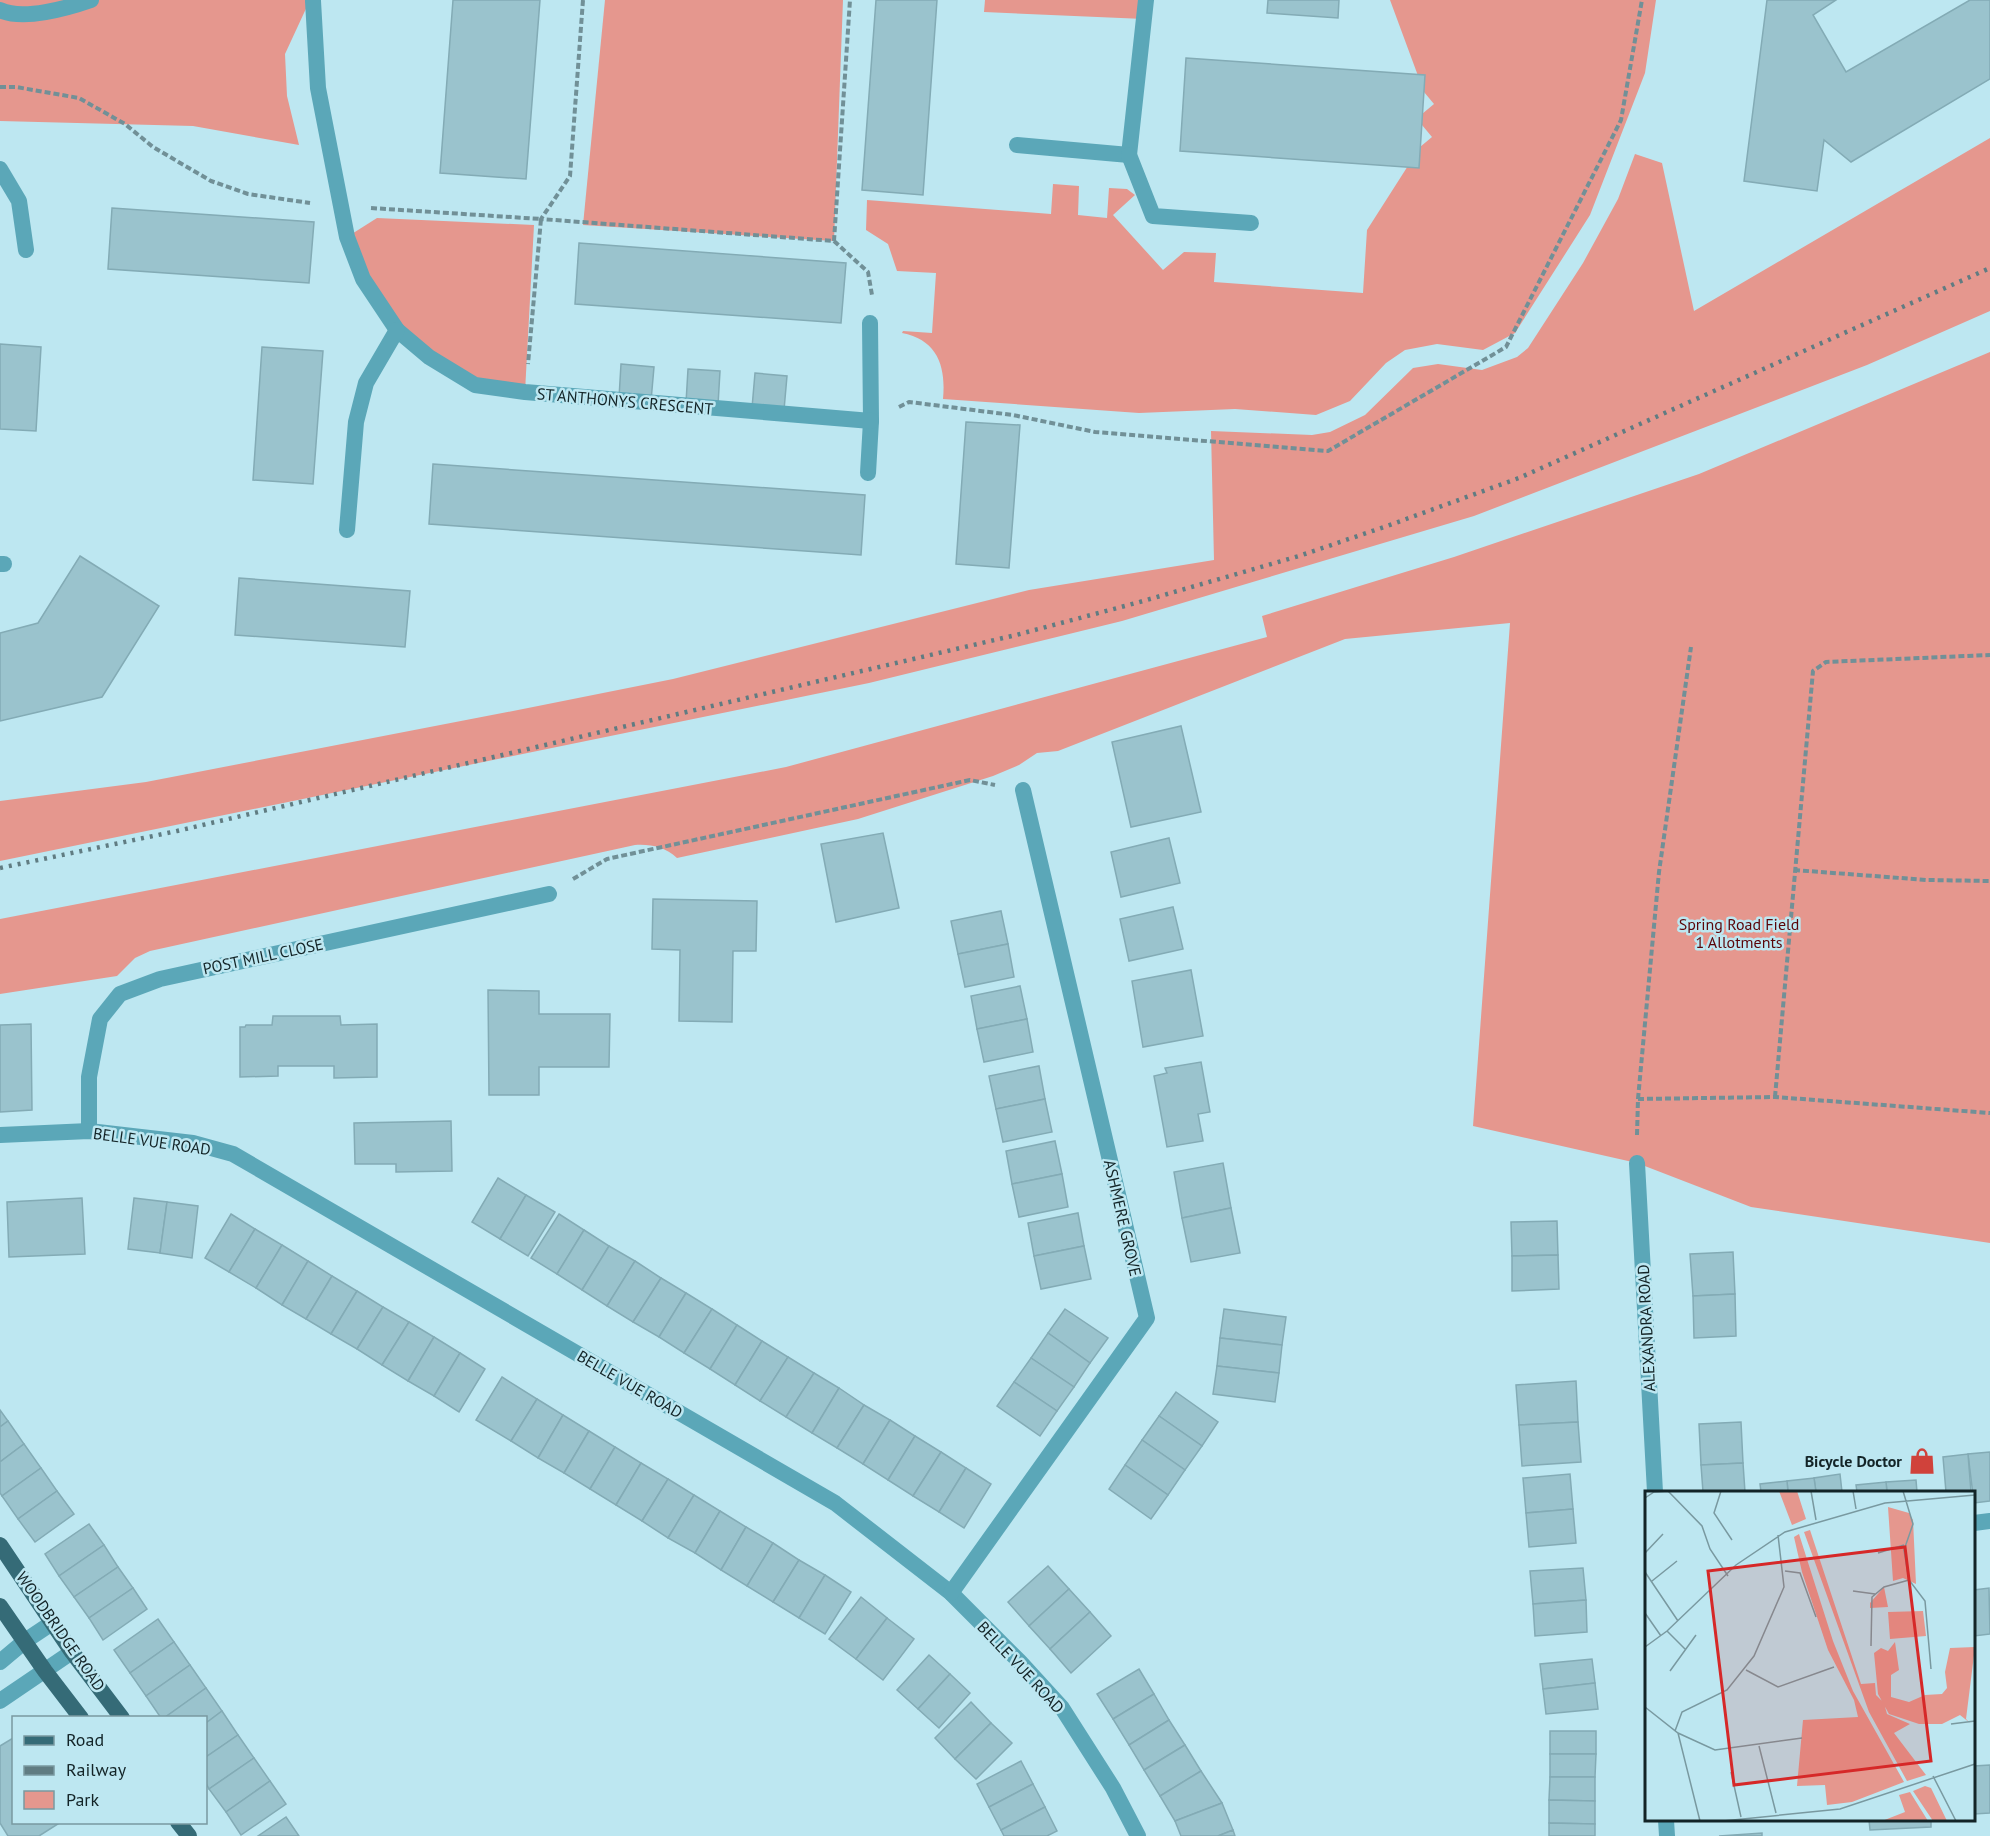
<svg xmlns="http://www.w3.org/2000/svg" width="1990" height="1836" font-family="'PT Sans',sans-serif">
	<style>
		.green { fill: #e5978e }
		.building { fill: #9ac3cd; stroke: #83abb5; stroke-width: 1.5 }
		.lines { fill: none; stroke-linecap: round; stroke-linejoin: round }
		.path { stroke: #719097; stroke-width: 4; stroke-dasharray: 6 3; stroke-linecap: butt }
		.service { stroke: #5ba7b8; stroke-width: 16 }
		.minor { stroke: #5ba7b8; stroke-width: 16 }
		.primary { stroke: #356b77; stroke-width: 16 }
		.rail { stroke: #607c82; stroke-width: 4.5; stroke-dasharray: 3 6; stroke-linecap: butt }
		.labels { text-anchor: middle; stroke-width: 5; stroke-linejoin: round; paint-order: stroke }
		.street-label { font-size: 16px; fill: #132427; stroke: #bde7f1 }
		.park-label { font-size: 16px; fill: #5b0508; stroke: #bde7f1 }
		.poi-label { font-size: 16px; font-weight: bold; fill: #132427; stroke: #bde7f1; text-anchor: end }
		.inset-road { fill: none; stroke: #7999a0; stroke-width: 1.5 }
		.view { fill: #d62828; fill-opacity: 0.15; stroke: #d62828; stroke-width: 3 }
		.inset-edge { fill: none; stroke: #132427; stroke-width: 3 }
	</style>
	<rect width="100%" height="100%" fill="#bde7f1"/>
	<g class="green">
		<polygon points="0,0 310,0 285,54 287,96 299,145 193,126 0,121"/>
		<polygon points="605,0 843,0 834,241 583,225"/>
		<polygon points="985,0 1146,0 1144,19 984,12"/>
		<path d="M1390,0H1656L1645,73L1590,215L1515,333L1483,350L1437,344L1405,350L1386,363L1350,401L1316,415L1235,409L1139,413L943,399C946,367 938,340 902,333L903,331L932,333L936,273L897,271L888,244L866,230L867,200L1051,214L1053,184L1079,186L1078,215L1107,218L1109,188L1127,189L1135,195L1113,215L1163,270L1184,252L1216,253L1214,282L1363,293L1367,230L1420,147L1432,137L1422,125V114L1434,104L1424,92Z"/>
		<polygon points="1990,138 1990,311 1867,365 1474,516 1122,621 869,683 0,861 0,801 146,782 513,711 673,679 1029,590 1214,560 1211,431 1312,435 1330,432 1365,415 1413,368 1438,364 1482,370 1517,357 1528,348 1583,263 1618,199 1635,154 1662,163 1694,311"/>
		<polygon points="377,218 534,225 525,392 475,385 397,330 347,237"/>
		<path d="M1990,352V1243L1751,1207L1637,1163L1473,1126L1510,623L1345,639L1058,751L1037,753L1019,765L993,776L858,819L677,858C665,847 651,844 635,845L150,951L135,958L117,976L0,994V919L786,767L1267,637L1262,616L1454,557L1699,474Z"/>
	</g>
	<g class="building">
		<polygon points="453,0 540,0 526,179 440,173"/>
		<polygon points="876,0 937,0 923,195 862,190"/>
		<polygon points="1268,0 1339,0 1338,18 1267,13"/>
		<polygon points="1767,0 1836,0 1813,15 1846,72 1970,0 1990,0 1990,79 1851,162 1824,140 1817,191 1744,181"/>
		<polygon points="1186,58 1425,75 1419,168 1180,151"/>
		<polygon points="112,208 314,222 309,283 108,269"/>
		<polygon points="579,243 846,263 841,323 575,304"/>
		<polygon points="0,344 41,347 36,431 0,429"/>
		<polygon points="262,347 323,351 313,484 253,480"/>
		<polygon points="621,364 654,367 651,401 619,398"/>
		<polygon points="688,369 720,371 718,405 686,403"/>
		<polygon points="755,373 787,376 784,410 752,408"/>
		<polygon points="966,422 1020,425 1009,568 956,564"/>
		<polygon points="433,464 865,495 861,555 429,524"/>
		<polygon points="80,556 159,606 102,697 0,721 0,633 38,623"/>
		<polygon points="239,578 410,591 405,647 235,635"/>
		<polygon points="1181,726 1201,812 1131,827 1112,742"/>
		<polygon points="883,833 899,908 836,922 821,844"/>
		<polygon points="1169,838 1180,883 1121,897 1111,852"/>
		<polygon points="653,899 757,901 756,951 733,951 732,1022 679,1021 680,950 652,949"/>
		<polygon points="1173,907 1183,949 1129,961 1120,919"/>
		<polygon points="1001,911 1008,944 958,954 951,921"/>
		<polygon points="1008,944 1014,977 965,987 958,954"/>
		<polygon points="1191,970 1203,1036 1143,1047 1132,981"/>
		<polygon points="1020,986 1027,1019 977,1029 971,996"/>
		<polygon points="488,990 539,991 539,1014 610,1014 609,1067 539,1067 539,1095 489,1095"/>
		<polygon points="273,1016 340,1016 341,1025 377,1024 377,1077 334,1078 334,1066 278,1066 278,1076 240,1077 240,1027 245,1027 246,1025 272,1025"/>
		<polygon points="1027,1019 1033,1052 984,1062 977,1029"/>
		<polygon points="31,1024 32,1110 0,1112 0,1025"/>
		<polygon points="1201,1062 1210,1112 1198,1114 1203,1141 1167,1147 1154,1076 1167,1073 1165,1068"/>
		<polygon points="1039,1066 1045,1099 996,1109 989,1076"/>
		<polygon points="1045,1099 1052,1132 1003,1142 996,1109"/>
		<polygon points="451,1121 452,1171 396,1172 396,1164 355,1164 354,1123"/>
		<polygon points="1055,1141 1062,1174 1012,1184 1006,1151"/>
		<polygon points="1223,1163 1231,1208 1182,1218 1174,1172"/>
		<polygon points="1062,1174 1068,1207 1019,1217 1012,1184"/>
		<polygon points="498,1178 526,1195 500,1239 472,1222"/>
		<polygon points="526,1195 555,1212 528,1256 500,1239"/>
		<polygon points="82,1198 85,1254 9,1257 7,1202"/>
		<polygon points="134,1198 167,1202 160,1253 128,1249"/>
		<polygon points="167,1202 198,1206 192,1258 160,1253"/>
		<polygon points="1231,1208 1240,1253 1191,1262 1182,1218"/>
		<polygon points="1078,1213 1084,1246 1034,1256 1028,1223"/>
		<polygon points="231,1214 255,1229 229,1272 205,1258"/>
		<polygon points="559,1214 584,1230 557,1274 531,1258"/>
		<polygon points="1557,1221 1558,1255 1512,1256 1511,1222"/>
		<polygon points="255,1229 282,1245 256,1288 229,1272"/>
		<polygon points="584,1230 609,1246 582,1290 557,1274"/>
		<polygon points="282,1245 308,1261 282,1305 256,1288"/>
		<polygon points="609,1246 635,1261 607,1306 582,1290"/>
		<polygon points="1084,1246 1091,1279 1041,1289 1034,1256"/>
		<polygon points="1733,1252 1735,1294 1693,1296 1690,1254"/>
		<polygon points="1558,1255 1559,1289 1512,1291 1512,1256"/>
		<polygon points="308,1261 332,1276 306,1319 282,1305"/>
		<polygon points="635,1261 661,1278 633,1322 607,1306"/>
		<polygon points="332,1276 357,1291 331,1334 306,1319"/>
		<polygon points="661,1278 686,1293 659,1337 633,1322"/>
		<polygon points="357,1291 383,1307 357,1349 331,1334"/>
		<polygon points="686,1293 712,1309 684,1353 659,1337"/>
		<polygon points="1735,1294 1736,1336 1694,1338 1693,1296"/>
		<polygon points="383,1307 409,1322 382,1365 357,1349"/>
		<polygon points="712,1309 737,1325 710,1369 684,1353"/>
		<polygon points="1065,1309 1108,1338 1090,1363 1048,1333"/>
		<polygon points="1224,1309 1286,1317 1282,1345 1220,1338"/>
		<polygon points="409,1322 434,1337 408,1381 382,1365"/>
		<polygon points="737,1325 762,1341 735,1385 710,1369"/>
		<polygon points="1048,1333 1090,1363 1074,1387 1031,1358"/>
		<polygon points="434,1337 460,1353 434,1396 408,1381"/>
		<polygon points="1220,1338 1282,1345 1279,1373 1217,1366"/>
		<polygon points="762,1341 788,1357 760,1401 735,1385"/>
		<polygon points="460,1353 485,1369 459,1412 434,1396"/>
		<polygon points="788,1357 814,1373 786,1417 760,1401"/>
		<polygon points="1031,1358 1074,1387 1057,1411 1014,1382"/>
		<polygon points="1217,1366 1279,1373 1275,1402 1213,1394"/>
		<polygon points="814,1373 839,1388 812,1433 786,1417"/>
		<polygon points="502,1377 537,1399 511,1441 476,1420"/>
		<polygon points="1576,1381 1578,1422 1519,1425 1516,1385"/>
		<polygon points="1014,1382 1057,1411 1040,1436 997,1406"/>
		<polygon points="839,1388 864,1405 837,1448 812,1433"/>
		<polygon points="1176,1392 1218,1422 1202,1446 1159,1416"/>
		<polygon points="537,1399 563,1415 538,1458 511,1441"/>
		<polygon points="864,1405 890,1420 863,1464 837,1448"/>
		<polygon points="0,1410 8,1421 0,1427"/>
		<polygon points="563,1415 589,1431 564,1473 538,1458"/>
		<polygon points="1159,1416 1202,1446 1185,1470 1142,1440"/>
		<polygon points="890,1420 915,1436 888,1480 863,1464"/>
		<polygon points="8,1421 24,1444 0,1462 0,1427"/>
		<polygon points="1578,1422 1581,1462 1522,1466 1519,1425"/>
		<polygon points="1741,1422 1743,1463 1701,1465 1699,1424"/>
		<polygon points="589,1431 615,1447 590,1489 564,1473"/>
		<polygon points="915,1436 941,1452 913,1496 888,1480"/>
		<polygon points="1142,1440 1185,1470 1168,1495 1125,1465"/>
		<polygon points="24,1444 41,1468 2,1496 0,1493 0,1462"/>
		<polygon points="615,1447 641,1463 616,1505 590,1489"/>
		<polygon points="941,1452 966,1468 939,1512 913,1496"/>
		<polygon points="1990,1452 1990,1501 1974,1503 1968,1454"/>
		<polygon points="1968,1454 1971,1492 1946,1492 1943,1457"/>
		<polygon points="641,1463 668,1479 642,1521 616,1505"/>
		<polygon points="1743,1463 1745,1492 1703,1492 1701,1465"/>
		<polygon points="1125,1465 1168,1495 1151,1519 1109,1489"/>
		<polygon points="41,1468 57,1491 18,1519 2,1496"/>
		<polygon points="966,1468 991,1484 964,1528 939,1512"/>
		<polygon points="1570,1474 1573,1509 1526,1513 1523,1478"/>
		<polygon points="1840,1474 1842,1492 1816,1492 1814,1478"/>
		<polygon points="1814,1478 1816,1492 1788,1492 1787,1481"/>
		<polygon points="668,1479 694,1495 668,1538 642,1521"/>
		<polygon points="1916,1480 1917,1492 1887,1492 1886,1482"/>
		<polygon points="1787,1481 1788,1492 1761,1492 1760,1484"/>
		<polygon points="1886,1482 1887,1492 1857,1492 1856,1485"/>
		<polygon points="57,1491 74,1514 35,1542 18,1519"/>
		<polygon points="694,1495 720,1511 695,1553 668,1538"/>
		<polygon points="1573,1509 1576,1543 1529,1547 1526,1513"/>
		<polygon points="720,1511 746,1527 721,1570 695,1553"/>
		<polygon points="89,1524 104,1545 59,1576 45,1554"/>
		<polygon points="746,1527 773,1543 747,1586 721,1570"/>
		<polygon points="773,1543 799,1560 773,1602 747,1586"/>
		<polygon points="104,1545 118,1567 74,1597 59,1576"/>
		<polygon points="799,1560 825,1575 799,1618 773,1602"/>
		<polygon points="1048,1566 1069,1589 1029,1626 1008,1602"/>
		<polygon points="118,1567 133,1588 89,1618 74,1597"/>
		<polygon points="1583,1568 1586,1600 1533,1604 1530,1571"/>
		<polygon points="825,1575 851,1592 825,1634 799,1618"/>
		<polygon points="133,1588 147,1609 103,1640 89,1618"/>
		<polygon points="1989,1588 1990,1634 1974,1636 1974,1590"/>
		<polygon points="1069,1589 1090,1612 1050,1649 1029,1626"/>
		<polygon points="861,1597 887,1618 856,1659 829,1639"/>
		<polygon points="1586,1600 1587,1632 1535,1636 1533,1604"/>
		<polygon points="1090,1612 1111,1636 1071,1673 1050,1649"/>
		<polygon points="887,1618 914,1639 883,1680 856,1659"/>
		<polygon points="158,1619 174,1642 130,1673 114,1650"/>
		<polygon points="174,1642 190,1665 146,1696 130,1673"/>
		<polygon points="929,1655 950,1674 918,1709 897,1690"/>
		<polygon points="1592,1659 1595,1683 1543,1689 1540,1664"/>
		<polygon points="190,1665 206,1688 164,1718 161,1718 146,1696"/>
		<polygon points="1139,1669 1154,1694 1113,1719 1097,1694"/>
		<polygon points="950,1674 970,1693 939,1728 918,1709"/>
		<polygon points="1595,1683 1598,1709 1546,1714 1543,1689"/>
		<polygon points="206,1688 222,1711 206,1723 206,1718 164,1718"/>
		<polygon points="1154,1694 1169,1720 1129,1745 1113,1719"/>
		<polygon points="971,1702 991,1723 955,1759 935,1738"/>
		<polygon points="222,1711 238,1735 206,1757 206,1723"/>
		<polygon points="1169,1720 1185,1745 1144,1770 1129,1745"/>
		<polygon points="991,1723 1012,1743 976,1779 955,1759"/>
		<rect x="1550" y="1731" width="46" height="23"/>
		<polygon points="238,1735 254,1758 209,1789 206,1783 206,1757"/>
		<polygon points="13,1738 14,1822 61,1822 39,1836 8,1836 0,1823 0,1746"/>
		<polygon points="1185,1745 1201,1771 1160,1796 1144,1770"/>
		<polygon points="1550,1754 1596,1754 1595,1777 1550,1777"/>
		<polygon points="254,1758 270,1781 226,1812 209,1789"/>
		<polygon points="1021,1761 1033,1784 989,1807 977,1784"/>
		<polygon points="1990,1765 1990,1813 1974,1814 1974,1766"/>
		<polygon points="1201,1771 1222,1803 1175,1821 1160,1796"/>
		<polygon points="1550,1777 1595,1777 1595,1801 1549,1800"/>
		<polygon points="270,1781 286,1804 241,1835 226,1812"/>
		<polygon points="1033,1784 1045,1807 1001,1830 989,1807"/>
		<polygon points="1549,1800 1595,1801 1595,1824 1549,1823"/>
		<polygon points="1222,1803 1233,1830 1218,1836 1181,1836 1175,1821"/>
		<polygon points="1045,1807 1057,1831 1047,1836 1004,1836 1001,1830"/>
		<polygon points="286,1817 299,1836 258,1836"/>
		<polygon points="1869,1820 1931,1820 1931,1827 1870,1830"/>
		<polygon points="1549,1823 1595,1824 1595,1836 1549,1836"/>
		<polygon points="1233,1830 1235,1836 1218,1836"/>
		<polygon points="1762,1833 1762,1836 1719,1836"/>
	</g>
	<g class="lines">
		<g class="path">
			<polyline points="583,0 570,176 541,219 834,241 850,0"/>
			<polyline points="0,87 16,87 79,98 125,124 153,147 211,181 248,194 310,203"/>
			<polyline points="371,208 541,219 528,364"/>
			<polyline points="834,241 868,272 872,295"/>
			<polyline points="899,407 909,402 1013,415 1095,432 1328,451 1506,347 1621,120 1642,0"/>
			<polyline points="1794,870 1927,880 1990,881"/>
			<polyline points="573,879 607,859 970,780 995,785"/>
			<polyline points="1775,1097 1813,671 1826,662 1990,655"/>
			<polyline points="1638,1099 1775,1097 1990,1113"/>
			<polyline points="1637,1135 1638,1099 1659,872 1691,647"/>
		</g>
		<g class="service">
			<polyline points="1017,145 1129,155 1146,0"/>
			<polyline points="1129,155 1153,216 1251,223"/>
			<polyline points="868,473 871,421 870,323"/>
			<polyline points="0,564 4,564"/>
		</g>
		<g class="minor">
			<polyline points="313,1 318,88 347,237 363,279 397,330 429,357 475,385 525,392 871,421"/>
			<path d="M0,10C23,21 68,8 91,0"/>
			<polyline points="0,169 19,201 26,250"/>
			<polyline points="347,530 356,422 366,383 397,330"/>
			<polyline points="89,1131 89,1077 100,1019 120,994 160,979 549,894"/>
			<polyline points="0,1135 89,1131 193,1143 233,1154 835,1503 951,1593 1020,1662 1062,1708 1113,1788 1138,1836"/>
			<polyline points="1637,1163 1655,1492"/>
			<polyline points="1974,1523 1990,1521"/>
			<polyline points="951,1593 1147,1318 1023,790"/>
			<polyline points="0,1662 25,1641 52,1623"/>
			<polyline points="0,1701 72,1652"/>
			<polyline points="1666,1820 1667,1836"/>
		</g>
		<g class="primary">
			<polyline points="0,1545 72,1652 122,1718"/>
			<polyline points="0,1606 45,1671 81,1718"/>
			<polyline points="178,1822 189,1836"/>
		</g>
		<polyline class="rail" points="0,868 177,831 1016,635 1136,603 1299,556 1387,526 1519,478 1990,268"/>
	</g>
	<defs>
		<symbol id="shop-bare" viewBox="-9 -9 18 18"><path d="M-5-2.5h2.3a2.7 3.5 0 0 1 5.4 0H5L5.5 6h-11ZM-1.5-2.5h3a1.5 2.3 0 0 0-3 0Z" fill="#d0423b" stroke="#bde7f1" stroke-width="2.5" paint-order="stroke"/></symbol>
	</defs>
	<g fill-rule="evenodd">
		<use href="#shop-bare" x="1903" y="1442" width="38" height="38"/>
	</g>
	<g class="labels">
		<g class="street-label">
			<text transform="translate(625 401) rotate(5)" y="6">ST ANTHONYS CRESCENT</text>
			<text transform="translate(263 956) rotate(-12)" y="6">POST MILL CLOSE</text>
			<text transform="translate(152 1141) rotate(8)" y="6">BELLE VUE ROAD</text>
			<text transform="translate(1123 1218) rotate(77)" y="6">ASHMERE GROVE</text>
			<text transform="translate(1646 1328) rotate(-93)" y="6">ALEXANDRA ROAD</text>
			<text transform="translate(630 1384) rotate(30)" y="6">BELLE VUE ROAD</text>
			<text transform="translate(61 1631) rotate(55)" y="6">WOODBRIDGE ROAD</text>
			<text transform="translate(1021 1667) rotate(47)" y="6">BELLE VUE ROAD</text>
		</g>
		<g class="park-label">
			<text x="1739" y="930">Spring Road Field<tspan x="1739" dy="18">1 Allotments</tspan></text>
		</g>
		<g class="poi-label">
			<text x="1902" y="1467">Bicycle Doctor</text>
		</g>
	</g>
	<g transform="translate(1645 1491)">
		<rect width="330" height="330" fill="#bde7f1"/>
		<path d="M134,0H152L161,28L147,34ZM243,16L264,22L268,29L271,93L258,87L248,90ZM165,39L216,193L230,192L231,204L239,212L242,223L265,233L249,242L281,284L262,290L224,221L159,41ZM154,43L188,150L208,200L259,291L207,311L182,314L180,294L152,295L158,229L213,226L209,209L183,159L157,81L149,46ZM239,96L243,116L225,117V112ZM278,120L281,145L245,148L243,121ZM250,151L254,179L246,184V206L264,211L280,204L297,203L302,197L300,181L305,157L330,156L321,228L325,232L315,224L297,233H274L244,223L233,203L229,162L236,157L243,160ZM280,295L286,297L302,330H288L268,300ZM265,301L283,330H237L260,321L254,304Z" fill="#e5978e"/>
		<path class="inset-road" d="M23,0L57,35L65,58L83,85M76,0L69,22L87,49M166,0L171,29M208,0L211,18M258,0L268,33L259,59L264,89L280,110L286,178M0,7L9,1L23,0M0,62L18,43M233,62L259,54M140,80L155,82L171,126M0,81L33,130M7,90L32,70M208,100L230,103M0,122L16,145M22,140L40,158M226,155L227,106L239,96L264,89M0,156L22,140L91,74L140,41L240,12L330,4M101,179L133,196L189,176M25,180L51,144M0,216L33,242L70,259L157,247M306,233L330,230M30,240L37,221L82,199L109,165L139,96L133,44M33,242L55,330M114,255L131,322M86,281L96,326M288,285L311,330M78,330L195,318L330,273"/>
		<path class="view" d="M260,56L286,270L89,294L63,80Z"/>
		<rect width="330" height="330" class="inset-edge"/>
	</g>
	<rect x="12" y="1716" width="195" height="108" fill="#bde7f1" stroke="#7999a0" stroke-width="1.5"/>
	<rect x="24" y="1736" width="30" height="9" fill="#356b77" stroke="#7999a0" stroke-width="1.5"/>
	<text x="66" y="1746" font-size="18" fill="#132427">Road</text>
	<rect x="24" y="1766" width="30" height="9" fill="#607c82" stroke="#7999a0" stroke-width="1.5"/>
	<text x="66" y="1776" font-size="18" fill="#132427">Railway</text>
	<rect x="24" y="1791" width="30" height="18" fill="#e5978e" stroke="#7999a0" stroke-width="1.5"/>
	<text x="66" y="1806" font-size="18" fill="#132427">Park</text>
</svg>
